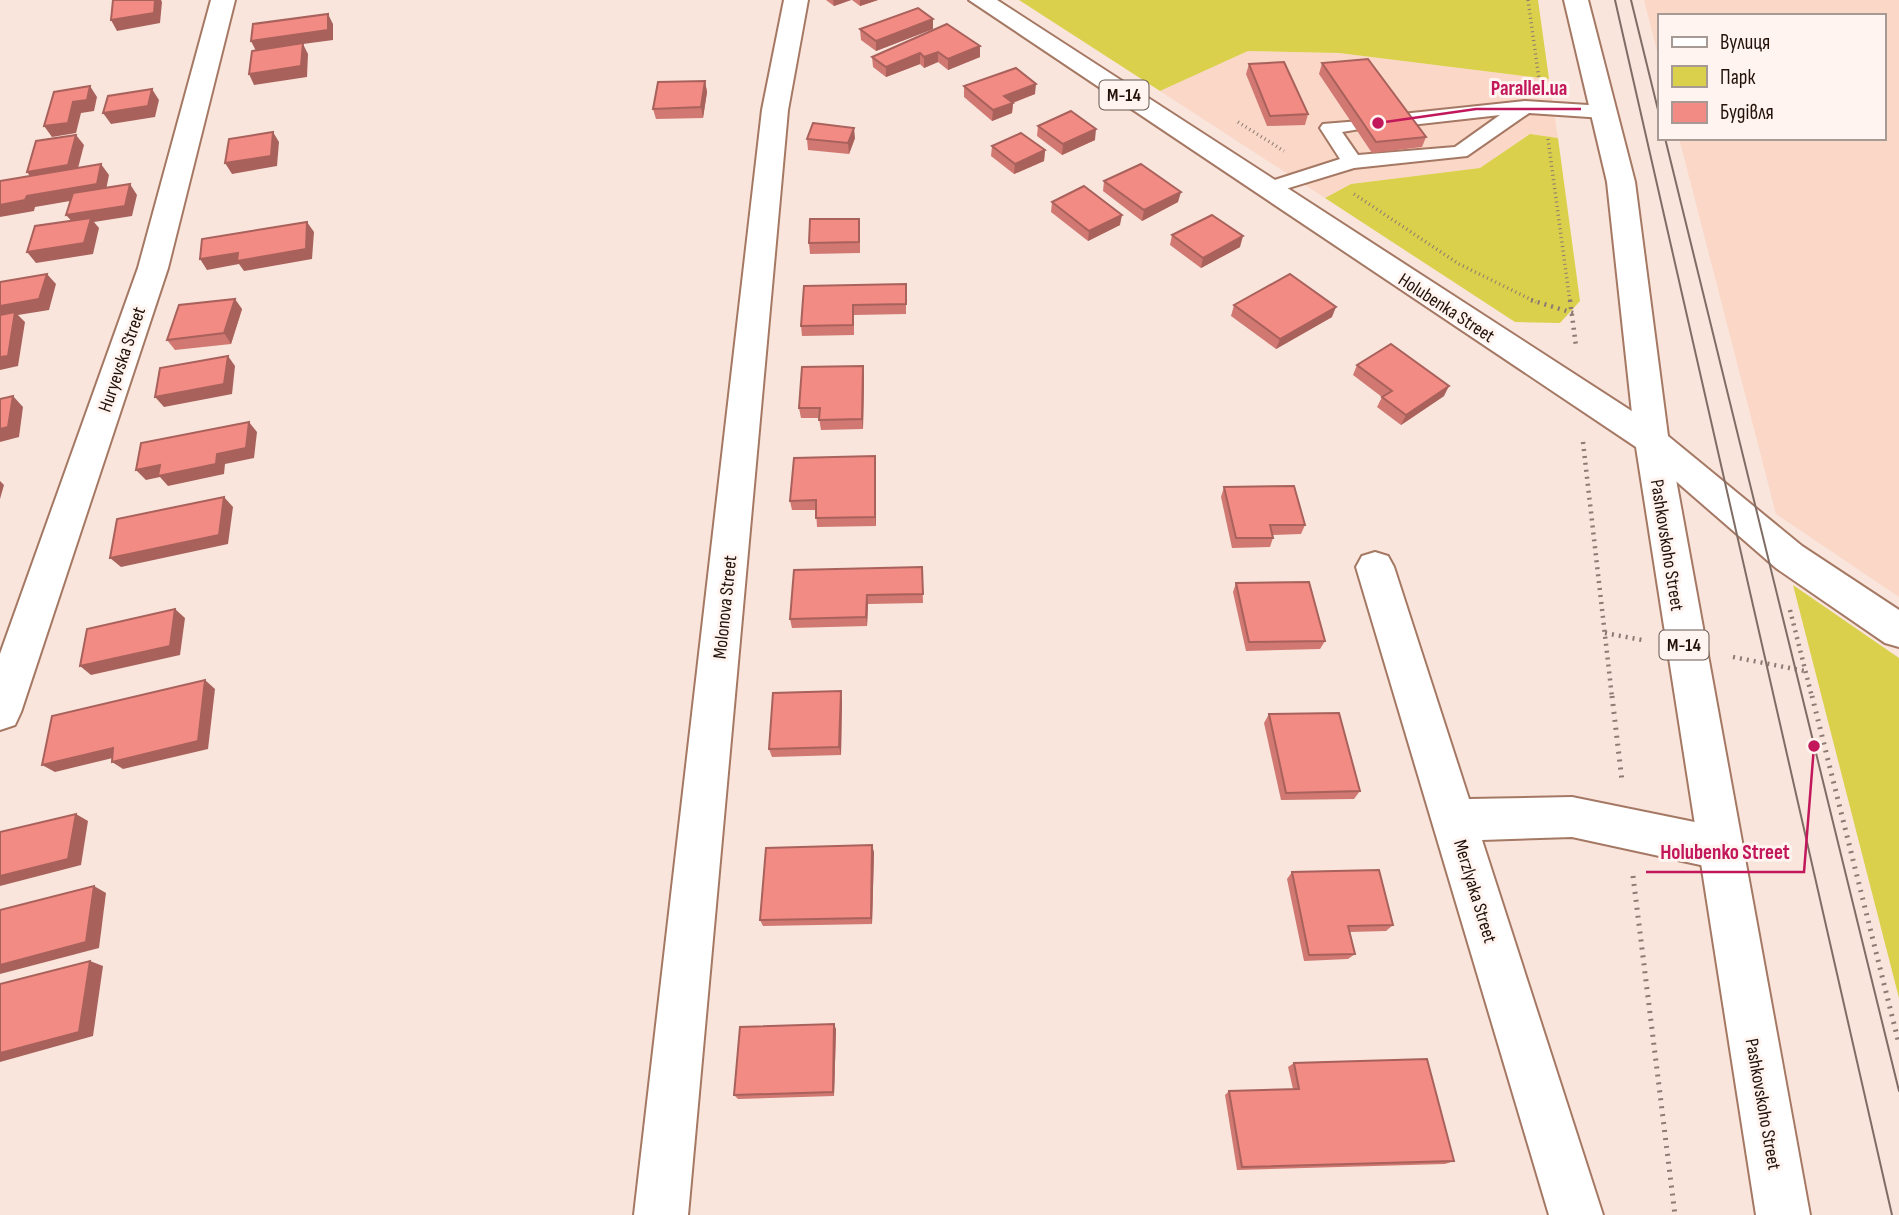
<svg xmlns="http://www.w3.org/2000/svg" width="1899" height="1215" font-family="'Sofia Sans Condensed',sans-serif">
	<style>
		.built { fill: #fad7c7 }
		.green { fill: #dad04b }
		.lines { fill: none; stroke-linecap: round; stroke-linejoin: round }
		.service-casing { stroke: #a57864; stroke-width: 4 }
		.minor-casing { stroke: #a57864; stroke-width: 4 }
		.tertiary-casing { stroke: #a57864; stroke-width: 4 }
		.trunk-casing { stroke: #a57864; stroke-width: 4 }
		.path-far2 { stroke: #8d7a72; stroke-width: 3.5; stroke-dasharray: 1 3.5; stroke-linecap: butt }
		.path-far1 { stroke: #8d7a72; stroke-width: 4.5; stroke-dasharray: 2 5; stroke-linecap: butt }
		.path { stroke: #8d7a72; stroke-width: 5; stroke-dasharray: 2 6; stroke-linecap: butt }
		.service { fill: #fff; fill-rule: evenodd }
		.minor { fill: #fff; fill-rule: evenodd }
		.tertiary { fill: #fff; fill-rule: evenodd }
		.trunk { fill: #fff; fill-rule: evenodd }
		.tram { stroke: #7f6c64; stroke-width: 2 }
		.wall { fill: #d07871 }
		.shaded-wall { fill: #a9615c }
		.building { fill: #f28b83; stroke: #a9615c; stroke-width: 2 }
		.labels { text-anchor: middle; stroke-width: 6; stroke-linejoin: round; paint-order: stroke }
		.shield { fill: #fff4f0; stroke: #65564f; stroke-width: 2 }
		.shield-label { font-size: 18px; font-weight: bold; fill: #23120a }
		.street-label { font-size: 19px; fill: #23120a; stroke: #fff4f0 }
		.leader { fill: none; stroke: #c2185b; stroke-width: 2.5 }
		.callout-dot { fill: #c2185b; stroke: #fff4f0; stroke-width: 2.5 }
		.callout-label { font-size: 21px; text-anchor: middle; font-weight: bold; fill: #c2185b; stroke: #fff4f0; stroke-width: 6; stroke-linejoin: round; paint-order: stroke }
	</style>
	<rect width="100%" height="100%" fill="#f9e5dc"/>
	<g class="built">
		<polygon points="1644,0 1899,0 1899,597 1776,514 1679,138 1883,138 1883,16 1659,16 1659,59"/>
		<polygon points="1248,51 1339,53 1549,79 1558,138 1530,134 1480,168 1351,184 1325,198 1160,91"/>
	</g>
	<g class="green">
		<polygon points="1019,0 1538,0 1549,79 1339,53 1248,51 1160,91"/>
		<polygon points="1530,134 1558,138 1580,301 1560,323 1515,322 1325,198 1351,184 1480,168"/>
		<polygon points="1793,585 1899,658 1899,998"/>
	</g>
	<g class="lines">
		<defs>
			<polygon id="service" points="1525,101 1604,106 1614,112 1604,118 1529,113 1467,156 1354,168 1266,195 1256,189 1259,185 1340,159 1320,128 1323,124 1360,121 1363,125 1360,129 1342,132 1358,155 1455,147 1500,115 1402,126 1392,120 1402,114"/>
			<g id="minor">
				<polygon points="211,0 235,0 168,268 21,712 15,725 0,730 0,654 138,268"/>
				<polygon points="784,0 808,0 788,110 688,1215 634,1215 762,110"/>
				<polygon points="1375,552 1388,556 1394,567 1469,799 1572,797 1719,827 1735,833 1741,848 1735,863 1719,869 1572,837 1482,840 1603,1215 1549,1215 1356,567 1362,556"/>
			</g>
			<polygon id="tertiary" points="1564,0 1588,0 1635,182 1668,436 1802,546 1899,610 1899,647 1885,643 1776,568 1640,450 1635,441 1607,182"/>
			<polygon id="trunk" points="969,0 997,0 1664,432 1669,441 1810,1215 1756,1215 1636,447"/>
		</defs>
		<use href="#service" class="service-casing"/>
		<use href="#minor" class="minor-casing"/>
		<use href="#tertiary" class="tertiary-casing"/>
		<use href="#trunk" class="trunk-casing"/>
		<g class="path-far2">
			<polyline points="1528,0 1539,79"/>
			<polyline points="1238,122 1284,151"/>
			<polyline points="1548,139 1570,302"/>
			<polyline points="1354,194 1459,264 1536,302"/>
		</g>
		<g class="path-far1">
			<polyline points="1531,300 1573,313"/>
			<polyline points="1570,300 1576,346"/>
			<polyline points="1583,442 1612,697"/>
			<polyline points="1790,610 1812,697"/>
			<polyline points="1605,633 1642,640"/>
			<polyline points="1733,657 1805,671"/>
		</g>
		<g class="path">
			<polyline points="1612,696 1622,781"/>
			<polyline points="1812,696 1899,1044"/>
			<polyline points="1633,876 1675,1215"/>
		</g>
		<use href="#service" class="service"/>
		<use href="#minor" class="minor"/>
		<use href="#tertiary" class="tertiary"/>
		<use href="#trunk" class="trunk"/>
		<g class="tram">
			<polyline points="1615,0 1892,1215"/>
			<polyline points="1631,0 1659,114"/>
			<polyline points="1665,138 1899,1091"/>
		</g>
	</g>
	<g class="wall">
		<polygon points="826,0 851,0 834,6"/>
		<polygon points="852,0 878,0 860,6"/>
		<polygon points="933,19 933,29 876,51 861,40 860,29"/>
		<polygon points="947,24 980,57 948,70 938,62 924,68 920,64 886,77 873,67 872,57"/>
		<polygon points="1322,63 1426,137 1422,147 1372,153 1319,74"/>
		<polygon points="1249,64 1308,114 1305,125 1267,126 1246,74"/>
		<polygon points="705,81 707,92 703,118 656,119 653,109"/>
		<polygon points="964,86 1035,94 1013,103 1012,113 992,121 964,97"/>
		<polygon points="1038,126 1095,140 1062,155 1037,136"/>
		<polygon points="855,138 849,154 808,150 807,139"/>
		<polygon points="992,146 1045,150 1044,161 1014,174 991,156"/>
		<polygon points="1104,181 1178,202 1142,221 1103,191"/>
		<polygon points="1052,202 1120,225 1088,241 1051,212"/>
		<polygon points="860,229 860,253 810,254 809,243"/>
		<polygon points="1172,235 1240,247 1201,268 1170,245"/>
		<polygon points="906,284 906,314 854,315 854,335 802,336 801,326"/>
		<polygon points="1234,305 1332,317 1276,349 1231,316"/>
		<polygon points="242,309 231,344 175,350 167,340"/>
		<polygon points="1357,365 1444,396 1401,425 1377,407 1382,397 1353,375"/>
		<polygon points="864,376 863,429 821,430 819,418 801,418 799,408"/>
		<polygon points="876,466 876,526 817,527 816,510 792,510 790,501"/>
		<polygon points="1224,487 1305,525 1301,534 1273,535 1273,538 1270,547 1232,548 1221,497"/>
		<polygon points="922,567 923,603 868,604 867,626 792,628 790,619"/>
		<polygon points="1236,583 1325,641 1320,649 1246,651 1233,592"/>
		<polygon points="842,700 841,755 772,757 769,749"/>
		<polygon points="1269,714 1360,791 1354,799 1281,800 1264,723"/>
		<polygon points="874,852 872,924 763,926 760,920"/>
		<polygon points="1292,872 1393,925 1386,931 1350,932 1355,954 1348,959 1304,961 1287,879"/>
		<polygon points="836,1029 834,1096 738,1099 734,1095"/>
		<polygon points="1294,1063 1454,1161 1445,1164 1237,1170 1225,1095 1229,1091 1293,1089 1288,1067"/>
	</g>
	<g class="shaded-wall">
		<polygon points="155,0 161,0 162,2 160,23 117,31 111,20"/>
		<polygon points="833,0 851,0 834,6"/>
		<polygon points="860,0 878,0 860,6"/>
		<polygon points="328,14 333,24 333,40 303,44 308,54 307,77 254,85 249,74 256,51 251,41"/>
		<polygon points="933,19 933,29 876,51 876,41"/>
		<polygon points="980,46 980,57 948,70 948,59"/>
		<polygon points="938,52 938,62 924,68 924,57"/>
		<polygon points="920,53 920,64 886,77 886,67"/>
		<polygon points="705,81 707,92 703,118 701,107"/>
		<polygon points="1036,84 1035,94 1004,106 1004,96"/>
		<polygon points="90,86 97,97 94,111 81,113 76,133 52,137 44,126"/>
		<polygon points="152,89 159,100 155,117 111,124 103,113"/>
		<polygon points="1013,103 1012,113 992,121 993,110"/>
		<polygon points="854,128 855,138 849,154 848,143"/>
		<polygon points="1096,129 1095,140 1062,155 1063,144"/>
		<polygon points="273,132 279,142 277,166 232,174 225,163"/>
		<polygon points="76,135 84,145 76,176 35,183 27,172"/>
		<polygon points="1045,150 1044,161 1014,174 1015,164"/>
		<polygon points="101,164 109,175 105,195 35,207 34,211 0,217 0,205 27,196"/>
		<polygon points="130,184 137,195 132,216 94,222 99,228 93,254 36,263 27,252 75,225 66,215"/>
		<polygon points="1181,192 1178,202 1142,221 1144,210"/>
		<polygon points="1122,215 1120,225 1088,241 1089,231"/>
		<polygon points="307,222 314,232 312,259 244,271 239,264 207,270 200,259 238,253"/>
		<polygon points="1243,236 1240,247 1201,268 1203,258"/>
		<polygon points="47,274 56,284 49,310 18,315 25,322 18,366 0,370 0,306"/>
		<polygon points="235,299 242,309 231,344 224,333"/>
		<polygon points="1336,307 1332,317 1276,349 1280,339"/>
		<polygon points="228,356 235,366 232,394 164,407 155,397"/>
		<polygon points="863,366 864,376 863,429 862,419"/>
		<polygon points="1449,386 1444,396 1401,425 1406,415"/>
		<polygon points="13,396 23,407 19,437 0,442 0,429"/>
		<polygon points="249,422 257,432 254,458 225,464 224,474 168,486 160,477 146,480 136,470 217,454"/>
		<polygon points="875,456 876,466 876,526 875,517"/>
		<polygon points="0,481 4,485 0,499"/>
		<polygon points="224,497 233,507 228,544 121,567 110,558"/>
		<polygon points="867,595 868,604 867,626 866,617"/>
		<polygon points="175,609 185,618 180,655 91,675 80,666"/>
		<polygon points="205,680 215,689 208,749 123,769 112,762"/>
		<polygon points="841,691 842,700 841,755 839,747"/>
		<polygon points="113,748 125,755 55,772 42,765"/>
		<polygon points="76,814 88,821 81,865 0,886 0,876"/>
		<polygon points="872,845 874,852 872,924 871,918"/>
		<polygon points="94,886 106,893 99,948 0,974 0,965"/>
		<polygon points="90,961 103,966 93,1036 0,1062 0,1053"/>
		<polygon points="834,1024 836,1029 834,1096 833,1092"/>
	</g>
	<g class="building">
		<polygon points="113,0 155,0 154,13 111,20"/>
		<polygon points="918,8 933,19 876,41 860,29"/>
		<polygon points="328,14 328,30 251,41 253,24"/>
		<polygon points="947,24 980,46 948,59 938,52 924,57 920,53 886,67 872,57"/>
		<polygon points="303,43 301,66 249,74 252,51"/>
		<polygon points="1368,59 1426,137 1376,142 1322,63"/>
		<polygon points="1284,62 1308,114 1270,116 1249,64"/>
		<polygon points="1016,68 1036,84 1004,96 1013,103 993,110 964,86"/>
		<polygon points="705,81 701,107 653,109 658,82"/>
		<polygon points="90,86 87,100 73,102 68,123 44,126 54,92"/>
		<polygon points="152,89 148,106 103,113 108,96"/>
		<polygon points="1071,111 1096,129 1063,144 1038,126"/>
		<polygon points="813,123 854,128 848,143 807,139"/>
		<polygon points="273,132 271,156 225,163 229,139"/>
		<polygon points="1021,133 1045,150 1015,164 992,146"/>
		<polygon points="76,135 68,165 27,172 36,141"/>
		<polygon points="101,164 97,184 27,196 25,200 0,205 0,181"/>
		<polygon points="1141,164 1181,192 1144,210 1104,181"/>
		<polygon points="130,184 125,206 66,215 73,193"/>
		<polygon points="1084,186 1122,215 1089,231 1052,202"/>
		<polygon points="1212,215 1243,236 1203,258 1172,235"/>
		<polygon points="91,218 84,243 27,252 35,226"/>
		<polygon points="810,219 859,219 859,242 809,243"/>
		<polygon points="307,222 306,249 237,261 238,253 200,259 202,239"/>
		<polygon points="47,274 39,299 0,306 0,282"/>
		<polygon points="1290,274 1336,307 1280,339 1234,305"/>
		<polygon points="906,284 906,304 853,305 853,325 801,326 804,286"/>
		<polygon points="235,299 224,333 167,340 179,305"/>
		<polygon points="15,312 8,356 0,357 0,315"/>
		<polygon points="1391,344 1449,386 1406,415 1382,397 1392,391 1357,365"/>
		<polygon points="228,356 224,384 155,397 160,368"/>
		<polygon points="863,366 862,419 819,420 820,408 799,408 802,367"/>
		<polygon points="13,396 8,427 0,429 0,399"/>
		<polygon points="249,422 246,448 217,454 216,464 158,476 160,465 136,470 141,443"/>
		<polygon points="875,456 875,517 816,518 816,500 790,501 794,458"/>
		<polygon points="1294,486 1305,525 1270,525 1273,538 1236,538 1224,487"/>
		<polygon points="224,497 219,535 110,558 117,519"/>
		<polygon points="922,567 923,594 867,595 866,617 790,619 794,570"/>
		<polygon points="1309,582 1325,641 1249,642 1236,583"/>
		<polygon points="175,609 170,646 80,666 87,629"/>
		<polygon points="205,680 198,741 112,762 113,748 42,765 52,716"/>
		<polygon points="841,691 839,747 769,749 773,693"/>
		<polygon points="1339,713 1360,791 1286,793 1269,714"/>
		<polygon points="76,814 68,859 0,876 0,832"/>
		<polygon points="872,845 871,918 760,920 766,848"/>
		<polygon points="1379,870 1393,925 1348,926 1355,954 1309,955 1292,872"/>
		<polygon points="94,886 86,942 0,965 0,910"/>
		<polygon points="90,961 79,1032 0,1053 0,984"/>
		<polygon points="834,1024 833,1092 734,1095 740,1027"/>
		<polygon points="1427,1059 1454,1161 1242,1167 1229,1091 1299,1089 1294,1063"/>
	</g>
	<g class="labels">
		<g class="shield">
			<rect x="1099.5" y="80.5" width="49" height="29" rx="5"/>
			<rect x="1659.5" y="630.5" width="49" height="29" rx="5"/>
		</g>
		<g class="shield-label">
			<text x="1124" y="101">М-14</text>
			<text x="1684" y="651">М-14</text>
		</g>
		<g class="street-label">
			<text transform="translate(1447 307) rotate(33)" y="7">Holubenka Street</text>
			<text transform="translate(121 359) rotate(-71)" y="7">Huryevska Street</text>
			<text transform="translate(1668 545) rotate(81)" y="7">Pashkovskoho Street</text>
			<text transform="translate(724 607) rotate(-84)" y="7">Molonova Street</text>
			<text transform="translate(1476 891) rotate(73)" y="7">Merzlyaka Street</text>
			<text transform="translate(1764 1104) rotate(80)" y="7">Pashkovskoho Street</text>
		</g>
	</g>
	<path class="leader" d="M1378 123L1476 109H1581M1814 746L1804 872H1646"/>
	<g class="callout-dot">
		<circle cx="1378" cy="123" r="7"/>
		<circle cx="1814" cy="746" r="7"/>
	</g>
	<g class="callout-label">
		<text x="1529" y="95">Parallel.ua</text>
		<text x="1725" y="859">Holubenko Street</text>
	</g>
	<rect x="1658" y="14" width="228" height="126" fill="#fff4f0" stroke="#a79a94" stroke-width="2"/>
	<rect x="1672" y="37" width="35" height="10" fill="#ffffff" stroke="#a79a94" stroke-width="2"/>
	<text x="1720" y="49" font-size="21" fill="#23120a">Вулиця</text>
	<rect x="1672" y="66" width="35" height="21" fill="#dad04b" stroke="#a79a94" stroke-width="2"/>
	<text x="1720" y="84" font-size="21" fill="#23120a">Парк</text>
	<rect x="1672" y="102" width="35" height="21" fill="#f28b83" stroke="#a79a94" stroke-width="2"/>
	<text x="1720" y="119" font-size="21" fill="#23120a">Будівля</text>
</svg>
